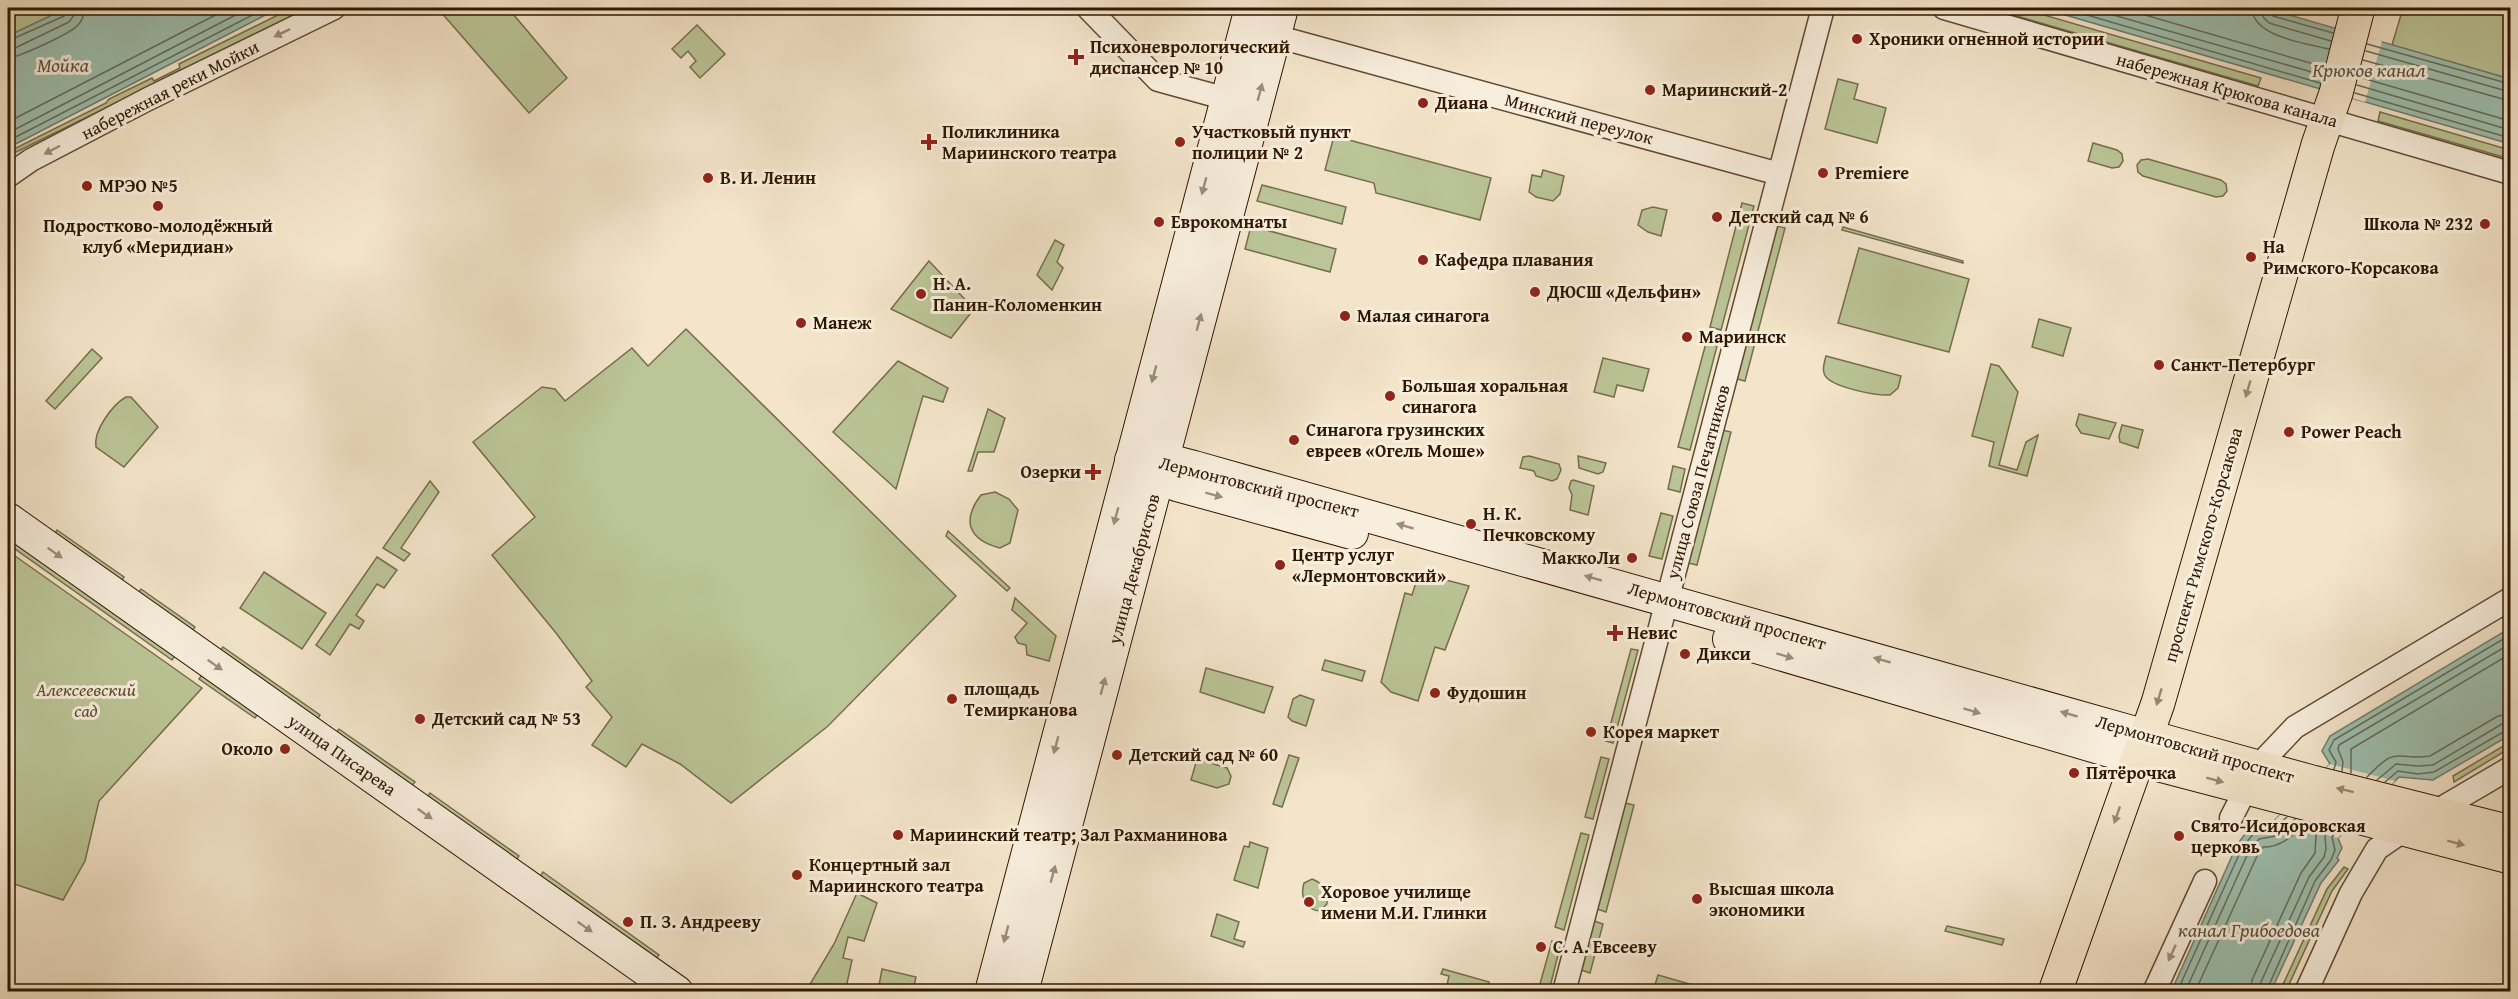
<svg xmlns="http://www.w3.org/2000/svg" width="2518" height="999" font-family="'Gentium Book Plus',serif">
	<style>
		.green { fill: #bbc597; stroke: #756e4c; stroke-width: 1.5 }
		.water { fill: #9dc0b1; stroke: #717c6a; stroke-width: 1.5 }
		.pier { fill: #f4e5ca }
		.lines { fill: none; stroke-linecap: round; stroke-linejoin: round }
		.shore { stroke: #666c58; stroke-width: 1.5 }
		.street-casing { stroke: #604a32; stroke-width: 25 }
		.secondary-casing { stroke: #2f1700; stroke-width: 34 }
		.primary-casing { stroke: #2f1700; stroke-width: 35 }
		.street { stroke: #f8eedd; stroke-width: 22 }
		.secondary { stroke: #f8eedd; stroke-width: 32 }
		.primary { stroke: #f4e5ca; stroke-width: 33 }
		.oneway { fill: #9e8d7a }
		.oneway2 { fill: #9b886f }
		.poi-dot { fill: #8f2418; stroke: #f8eedd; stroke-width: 2 }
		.labels { text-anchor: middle; stroke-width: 6; stroke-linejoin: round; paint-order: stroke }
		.poi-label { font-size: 18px; font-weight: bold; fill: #2f1700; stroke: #f8eedd; text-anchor: start }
		.street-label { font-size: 18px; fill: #2f1700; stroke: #f8eedd }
		.park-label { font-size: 18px; font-style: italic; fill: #594b2d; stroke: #f8eedd }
		.water-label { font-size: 20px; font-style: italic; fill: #56523e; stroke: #f8eedd }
	</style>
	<rect width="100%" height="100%" fill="#f4e5ca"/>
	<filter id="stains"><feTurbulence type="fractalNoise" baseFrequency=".00333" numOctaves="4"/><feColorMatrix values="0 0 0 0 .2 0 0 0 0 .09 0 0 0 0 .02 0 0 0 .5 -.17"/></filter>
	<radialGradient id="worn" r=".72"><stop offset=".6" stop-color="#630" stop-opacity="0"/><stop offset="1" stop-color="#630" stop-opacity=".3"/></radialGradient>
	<g class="green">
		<polygon points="8,8 19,8 22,12 30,8 60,8 61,11 8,36"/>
		<polygon points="292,8 309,8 8,156 8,152 106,103 109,99 152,78 154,81 180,68 179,64"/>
		<polygon points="442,8 508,8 567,78 529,113 439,10"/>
		<polygon points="1989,8 2020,8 2261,78 2258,86"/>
		<polygon points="2403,8 2498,8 2498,10 2510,13 2510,79 2392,45"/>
		<polygon points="697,25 725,54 700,78 690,67 696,61 688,51 681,58 672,49"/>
		<polygon points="1838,79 1858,84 1854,99 1886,108 1877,143 1825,129"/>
		<polygon points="2380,112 2510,150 2510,159 2378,121"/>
		<polygon points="1334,136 1491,178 1480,220 1376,193 1374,183 1325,170"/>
		<polygon points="2093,143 2117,150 2122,154 2123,161 2119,167 2112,168 2088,161"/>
		<polygon points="2148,159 2221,180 2226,184 2227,191 2223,196 2216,197 2143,176 2138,172 2137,165 2141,160"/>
		<polygon points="1543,170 1564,176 1560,194 1553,201 1536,197 1529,192 1532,175 1541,177"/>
		<polygon points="1262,185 1346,207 1342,224 1257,201"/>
		<polygon points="1742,203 1754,206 1721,330 1710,327"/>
		<polygon points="1653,207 1667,210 1661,236 1648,232 1638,225 1642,210"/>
		<polygon points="1251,226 1336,249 1330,272 1245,249"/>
		<polygon points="1777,226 1785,228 1745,381 1737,379"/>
		<polygon points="1843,227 1963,261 1963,263 1842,230"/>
		<polygon points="1055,240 1064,245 1057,262 1063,268 1052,290 1037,275"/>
		<polygon points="1859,248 1969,279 1949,352 1838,323"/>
		<polygon points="929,261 974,309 951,338 891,309"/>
		<polygon points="2039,319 2071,328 2063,356 2032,347"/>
		<polygon points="686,329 956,596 828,726 731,803 680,764 642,744 626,767 592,745 612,717 586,687 592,681 556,633 492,555 535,517 473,442 542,387 555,389 565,401 632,348 648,366"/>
		<polygon points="1706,343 1717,346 1690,450 1678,447"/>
		<polygon points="92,349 102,358 55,409 46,401"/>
		<path d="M1826,356L1901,376L1898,388L1890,395C1877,396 1837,388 1827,378C1821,372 1824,364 1826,356Z"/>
		<polygon points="1603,358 1649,369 1643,391 1617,385 1614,397 1594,392"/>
		<polygon points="898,361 948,388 943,402 923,396 896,489 833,432"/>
		<polygon points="1991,364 1999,366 2018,392 1999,465 2017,470 2026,442 2038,435 2027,476 1989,466 1994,442 1972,436"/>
		<path d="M126,397H131L158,427L124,467L96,447C93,431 112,405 126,397Z"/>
		<polygon points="988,409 1005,418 994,452 978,452 972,471 968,471"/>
		<polygon points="2079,414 2116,423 2109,439 2081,433 2076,425"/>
		<polygon points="2122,425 2143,430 2138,448 2120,442 2119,436"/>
		<polygon points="1722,430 1731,432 1697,565 1688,563"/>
		<polygon points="1529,456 1559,464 1561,470 1557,479 1552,481 1536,476 1534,471 1520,468 1523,457"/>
		<polygon points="1578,456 1606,463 1603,472 1598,474 1579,468"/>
		<polygon points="1673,466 1685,469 1680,492 1668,489"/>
		<polygon points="1573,480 1594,486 1588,515 1570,510 1572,495 1569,488 1571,481"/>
		<polygon points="430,481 439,492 401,548 410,554 404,561 383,548"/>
		<path d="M995,492L1009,499L1018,510L1010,543L1000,548C969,540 961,521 981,495Z"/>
		<polygon points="1661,513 1673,516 1662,559 1649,556"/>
		<polygon points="57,530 124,577 120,583 53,536"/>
		<polygon points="948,531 1010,588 1007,591 946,536"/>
		<polygon points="8,535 176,654 172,660 8,544"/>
		<polygon points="8,551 202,688 99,801 85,861 63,900 8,882"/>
		<polygon points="377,557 397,570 384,588 377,584 356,615 364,621 359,629 350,624 330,655 316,645"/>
		<polygon points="264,572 326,613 302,649 240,608"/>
		<polygon points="1419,573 1469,586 1445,650 1435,647 1418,701 1391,692 1381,682 1405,593 1412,595"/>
		<polygon points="141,589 195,627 191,633 137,595"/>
		<polygon points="1015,598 1056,636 1049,661 1027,655 1026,645 1018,643 1015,637 1027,623 1012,610"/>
		<polygon points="223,647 320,715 316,721 219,652"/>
		<polygon points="1631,649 1638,650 1613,743 1606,741"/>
		<polygon points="1325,660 1365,671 1362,681 1322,670"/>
		<polygon points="1206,668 1273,687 1264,713 1200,692"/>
		<polygon points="203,673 259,712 255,718 199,679"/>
		<polygon points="1300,695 1314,700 1306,726 1292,721 1288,717 1293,699"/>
		<polygon points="339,729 415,782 410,788 335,734"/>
		<polygon points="2510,742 2510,748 2454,782 2453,776"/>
		<polygon points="1289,755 1299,758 1282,807 1273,804"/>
		<polygon points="1601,757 1609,759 1593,819 1585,817"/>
		<polygon points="1197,759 1227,768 1231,776 1229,784 1217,788 1191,780"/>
		<polygon points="430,793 519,856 515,862 426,799"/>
		<polygon points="1625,803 1634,805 1606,912 1597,909"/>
		<polygon points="1581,833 1589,835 1564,930 1555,927"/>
		<polygon points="1250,842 1268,848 1258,888 1234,880 1244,846 1249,847"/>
		<polygon points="2344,867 2348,869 2332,891 2286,991 2280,991 2327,889"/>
		<polygon points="543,872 659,955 655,960 539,878"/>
		<path d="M1312,879C1323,883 1328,892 1327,904L1320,911C1305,910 1300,896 1304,883Z"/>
		<polygon points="857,893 877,903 864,941 848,937 843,958 852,960 846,988 838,986 837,991 806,991 834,944"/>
		<polygon points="1217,914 1239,922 1234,939 1245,942 1243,947 1211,936"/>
		<polygon points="1594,921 1603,924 1590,973 1581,970"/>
		<polygon points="1947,926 2004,939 2002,945 1945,931"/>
		<polygon points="1552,941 1561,943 1549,991 1538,991"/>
		<polygon points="882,969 916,977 913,991 878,991"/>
		<polygon points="1443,969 1489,982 1486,991 1472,991 1447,985 1449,976 1441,974"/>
		<polygon points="1658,975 1700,987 1699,991 1665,991 1654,988"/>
	</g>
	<g class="water">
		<polygon points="67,8 279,8 8,148 8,36"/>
		<polygon points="2041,8 2265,8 2510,79 2510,144"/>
		<path d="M2510,628V735L2433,780L2399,777L2338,838L2342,848L2337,858L2339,860L2321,883L2271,991L2171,992L2237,845C2243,837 2249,826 2259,824C2266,823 2268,825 2274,821L2330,764L2322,751L2330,736Z"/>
	</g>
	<g class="pier">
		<polygon points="2337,28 2382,41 2365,102 2321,89"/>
		<polygon points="2330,764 2395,781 2338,838 2274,821"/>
	</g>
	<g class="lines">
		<g class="shore">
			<polyline points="2063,8 2320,83"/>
			<polyline points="2089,8 2322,75"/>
			<polyline points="2121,8 2324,67"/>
			<path d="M2252,8C2253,37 2305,43 2329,49"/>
			<polyline points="2261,8 2263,17 2269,23 2331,41"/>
			<polyline points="2268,8 2273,16 2333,33"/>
			<polyline points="8,41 64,16 68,8"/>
			<polyline points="2367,44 2510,84"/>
			<polyline points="8,49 15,48 69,22 74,15 76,8"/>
			<polyline points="2366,51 2510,92"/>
			<path d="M8,58C19,57 70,34 78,25C83,20 84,14 85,8"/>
			<polyline points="2363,60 2510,101"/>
			<polyline points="2359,77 2510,121"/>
			<polyline points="2357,85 2510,130"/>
			<polyline points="2355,93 2510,138"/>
			<polyline points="8,122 229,8"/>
			<polyline points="8,133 249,8"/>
			<polyline points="8,141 266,8"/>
			<polyline points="2334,769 2336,762 2329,750 2334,740 2510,635"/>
			<polyline points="2342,771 2343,762 2338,749 2339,745 2510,644"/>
			<polyline points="2351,773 2351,749 2510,654"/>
			<path d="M2367,777C2399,744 2393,761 2430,756L2498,716L2510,714"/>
			<polyline points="2377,780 2396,764 2418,766 2433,765 2502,724 2510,723"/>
			<polyline points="2385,782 2398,771 2418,774 2434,772 2505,731 2510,730"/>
			<polyline points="2177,992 2242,848 2254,833 2259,830 2272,830 2287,817"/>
			<polyline points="2185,992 2249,851 2259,839 2276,836 2295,819"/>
			<path d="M2195,992L2257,856L2263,847C2283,847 2293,835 2305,822"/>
			<polyline points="2250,992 2252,980 2301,873 2315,853 2316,836 2319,825"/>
			<polyline points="2259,992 2260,984 2309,877 2324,857 2326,849 2325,836 2329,828"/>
			<polyline points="2266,992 2315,881 2331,860 2335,850 2332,837 2337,830"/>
		</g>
		<defs>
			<g id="street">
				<polyline points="1088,8 1158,80 1227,99"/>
				<polyline points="1944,8 2510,173"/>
				<polyline points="1275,36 1779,174"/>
				<polyline points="8,176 31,160 146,100 334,8"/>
				<polyline points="2231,818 2257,767 2295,727 2510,599"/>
				<polyline points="1564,992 1823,8"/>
				<polyline points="2154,992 2205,881"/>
				<polyline points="2306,992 2351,893 2377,849 2406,829 2510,768"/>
			</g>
			<g id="secondary">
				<polyline points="1131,460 1163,459 1194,467 2146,736"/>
				<polyline points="1138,464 1158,477 1177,485 1352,533"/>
				<polyline points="8,519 677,992"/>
				<polyline points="1729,639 2137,759"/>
				<polyline points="991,992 1251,8"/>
				<polyline points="1022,992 1282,8"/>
			</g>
			<g id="primary">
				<polyline points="2146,736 2312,782 2510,832"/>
				<polyline points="2137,759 2510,857"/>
				<polyline points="2055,992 2158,703 2318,145 2336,93 2358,8"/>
			</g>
		</defs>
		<use href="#street" class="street-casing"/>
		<use href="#secondary" class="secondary-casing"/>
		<use href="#primary" class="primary-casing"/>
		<use href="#street" class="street"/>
		<use href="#secondary" class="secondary"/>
		<use href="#primary" class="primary"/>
	</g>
	<defs><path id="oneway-solid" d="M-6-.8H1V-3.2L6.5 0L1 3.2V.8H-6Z" transform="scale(1.5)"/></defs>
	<g class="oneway">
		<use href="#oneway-solid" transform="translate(282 33) rotate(154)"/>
		<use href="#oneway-solid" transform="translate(1260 92) rotate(-75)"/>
		<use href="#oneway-solid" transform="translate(52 150) rotate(152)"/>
		<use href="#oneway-solid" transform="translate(1204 186) rotate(105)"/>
		<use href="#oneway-solid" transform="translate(1199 322) rotate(-75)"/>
		<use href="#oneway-solid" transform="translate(1154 374) rotate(105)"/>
		<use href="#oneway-solid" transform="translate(1214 495) rotate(15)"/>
		<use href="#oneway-solid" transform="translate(1116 516) rotate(105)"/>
		<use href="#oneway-solid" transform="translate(1405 526) rotate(-164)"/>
		<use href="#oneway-solid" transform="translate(55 553) rotate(35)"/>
		<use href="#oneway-solid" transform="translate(1593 578) rotate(-164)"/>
		<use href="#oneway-solid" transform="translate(1785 656) rotate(17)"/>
		<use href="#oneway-solid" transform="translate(1882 660) rotate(-164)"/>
		<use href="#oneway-solid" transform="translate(215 665) rotate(35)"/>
		<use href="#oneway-solid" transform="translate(1103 686) rotate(-75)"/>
		<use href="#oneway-solid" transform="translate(1972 711) rotate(17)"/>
		<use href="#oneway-solid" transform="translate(2069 714) rotate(-164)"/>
		<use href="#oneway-solid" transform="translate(1056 745) rotate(105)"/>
		<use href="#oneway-solid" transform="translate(425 814) rotate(35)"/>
		<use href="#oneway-solid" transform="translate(1053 874) rotate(-75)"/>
		<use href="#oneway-solid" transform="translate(585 927) rotate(35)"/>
		<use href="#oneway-solid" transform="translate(1006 934) rotate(105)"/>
		<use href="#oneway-solid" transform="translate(2172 953) rotate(115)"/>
	</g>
	<g class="oneway2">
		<use href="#oneway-solid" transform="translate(2248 389) rotate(106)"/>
		<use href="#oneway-solid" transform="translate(2159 697) rotate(107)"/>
		<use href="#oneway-solid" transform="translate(2215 780) rotate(15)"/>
		<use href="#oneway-solid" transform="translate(2345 790) rotate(-166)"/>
		<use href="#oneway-solid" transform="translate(2117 815) rotate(109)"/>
		<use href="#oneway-solid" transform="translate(2456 843) rotate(15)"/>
	</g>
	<g class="poi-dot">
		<circle cx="1857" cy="39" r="6"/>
		<path d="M1073 48h6v6h6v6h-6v6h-6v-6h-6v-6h6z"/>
		<circle cx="1650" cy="90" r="6"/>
		<circle cx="1423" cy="103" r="6"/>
		<path d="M926 133h6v6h6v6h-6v6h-6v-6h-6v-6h6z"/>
		<circle cx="1180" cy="142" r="6"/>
		<circle cx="1823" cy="173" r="6"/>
		<circle cx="708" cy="178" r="6"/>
		<circle cx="87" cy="186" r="6"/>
		<circle cx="158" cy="206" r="6"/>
		<circle cx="1717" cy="217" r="6"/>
		<circle cx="1159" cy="222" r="6"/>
		<circle cx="2485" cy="224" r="6"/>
		<circle cx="2251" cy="257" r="6"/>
		<circle cx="1423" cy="260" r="6"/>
		<circle cx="1535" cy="292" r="6"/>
		<circle cx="921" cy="294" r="6"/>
		<circle cx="1345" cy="316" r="6"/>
		<circle cx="801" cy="323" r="6"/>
		<circle cx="1687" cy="337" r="6"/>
		<circle cx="2159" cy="365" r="6"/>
		<circle cx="1390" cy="396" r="6"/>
		<circle cx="2289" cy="432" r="6"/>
		<circle cx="1294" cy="440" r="6"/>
		<path d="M1090 463h6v6h6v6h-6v6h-6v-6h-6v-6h6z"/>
		<circle cx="1471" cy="524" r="6"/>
		<circle cx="1632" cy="558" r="6"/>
		<circle cx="1280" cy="565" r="6"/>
		<path d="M1612 624h6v6h6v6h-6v6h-6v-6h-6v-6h6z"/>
		<circle cx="1685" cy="654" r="6"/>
		<circle cx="1435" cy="693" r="6"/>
		<circle cx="952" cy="699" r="6"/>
		<circle cx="420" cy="719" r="6"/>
		<circle cx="1591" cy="732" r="6"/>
		<circle cx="285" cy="749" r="6"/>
		<circle cx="1117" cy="755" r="6"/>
		<circle cx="2074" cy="773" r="6"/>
		<circle cx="898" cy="835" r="6"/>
		<circle cx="2179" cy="836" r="6"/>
		<circle cx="797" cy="875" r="6"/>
		<circle cx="1697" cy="899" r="6"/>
		<circle cx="1309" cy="902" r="6"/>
		<circle cx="628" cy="922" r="6"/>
		<circle cx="1541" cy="947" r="6"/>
	</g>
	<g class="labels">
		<g class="poi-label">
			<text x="1869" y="45">Хроники огненной истории</text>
			<text x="1090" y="53">Психоневрологический<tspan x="1090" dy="21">диспансер № 10</tspan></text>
			<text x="1662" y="96">Мариинский-2</text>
			<text x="1435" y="109">Диана</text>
			<text x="942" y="138">Поликлиника<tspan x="942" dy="21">Мариинского театра</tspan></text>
			<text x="1192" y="138">Участковый пункт<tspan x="1192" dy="21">полиции № 2</tspan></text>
			<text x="1835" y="179">Premiere</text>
			<text x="720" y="184">В. И. Ленин</text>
			<text x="99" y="192">МРЭО №5</text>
			<text x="1729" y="223">Детский сад № 6</text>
			<text x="1171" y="228">Еврокомнаты</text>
			<text x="2473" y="230" text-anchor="end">Школа № 232</text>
			<text x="158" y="232" text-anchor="middle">Подростково-молодёжный<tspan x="158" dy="21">клуб «Меридиан»</tspan></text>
			<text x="2263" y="253">На<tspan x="2263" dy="21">Римского-Корсакова</tspan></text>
			<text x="1435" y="266">Кафедра плавания</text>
			<text x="933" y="290">Н. А.<tspan x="933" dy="21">Панин-Коломенкин</tspan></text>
			<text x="1547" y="298">ДЮСШ «Дельфин»</text>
			<text x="1357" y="322">Малая синагога</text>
			<text x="813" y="329">Манеж</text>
			<text x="1699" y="343">Мариинск</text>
			<text x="2171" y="371">Санкт-Петербург</text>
			<text x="1402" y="392">Большая хоральная<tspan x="1402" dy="21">синагога</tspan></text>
			<text x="1306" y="436">Синагога грузинских<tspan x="1306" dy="21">евреев «Огель Моше»</tspan></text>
			<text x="2301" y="438">Power Peach</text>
			<text x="1081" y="478" text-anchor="end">Озерки</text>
			<text x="1483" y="520">Н. К.<tspan x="1483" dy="21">Печковскому</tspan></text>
			<text x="1292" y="561">Центр услуг<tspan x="1292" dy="21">«Лермонтовский»</tspan></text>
			<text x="1620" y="564" text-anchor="end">МаккоЛи</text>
			<text x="1627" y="639">Невис</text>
			<text x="1697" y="660">Дикси</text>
			<text x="964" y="695">площадь<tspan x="964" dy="21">Темирканова</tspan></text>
			<text x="1447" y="699">Фудошин</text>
			<text x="432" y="725">Детский сад № 53</text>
			<text x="1603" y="738">Корея маркет</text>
			<text x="273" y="755" text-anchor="end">Около</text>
			<text x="1129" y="761">Детский сад № 60</text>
			<text x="2086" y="779">Пятёрочка</text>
			<text x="2191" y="832">Свято-Исидоровская<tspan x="2191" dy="21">церковь</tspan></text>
			<text x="910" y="841">Мариинский театр; Зал Рахманинова</text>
			<text x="809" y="871">Концертный зал<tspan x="809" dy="21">Мариинского театра</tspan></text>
			<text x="1709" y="895">Высшая школа<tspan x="1709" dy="21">экономики</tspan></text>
			<text x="1321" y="898">Хоровое училище<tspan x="1321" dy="21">имени М.И. Глинки</tspan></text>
			<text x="640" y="928">П. З. Андрееву</text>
			<text x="1553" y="953">С. А. Евсееву</text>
		</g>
		<g class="street-label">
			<text transform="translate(170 90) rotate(-27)" y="6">набережная реки Мойки</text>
			<text transform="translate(2227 90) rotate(16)" y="6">набережная Крюкова канала</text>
			<text transform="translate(1579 119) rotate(15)" y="6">Минский переулок</text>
			<text transform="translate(1698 482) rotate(-75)" y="6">улица Союза Печатников</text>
			<text transform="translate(1259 487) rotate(14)" y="6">Лермонтовский проспект</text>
			<text transform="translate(2203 545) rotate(-74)" y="6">проспект Римского-Корсакова</text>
			<text transform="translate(1134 569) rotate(-75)" y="6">улица Декабристов</text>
			<text transform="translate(1727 616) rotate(16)" y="6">Лермонтовский проспект</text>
			<text transform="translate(2195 749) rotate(16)" y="6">Лермонтовский проспект</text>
			<text transform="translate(342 755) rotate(35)" y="6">улица Писарева</text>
		</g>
		<g class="park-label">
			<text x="86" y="696">Алексеевский<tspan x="86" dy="21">сад</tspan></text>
		</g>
		<g class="water-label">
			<text x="63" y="72">Мойка</text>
			<text x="2369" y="77">Крюков канал</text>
			<text x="2249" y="937">канал Грибоедова</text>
		</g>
	</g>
	<rect width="2518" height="999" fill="none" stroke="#f4e5ca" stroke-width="30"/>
	<rect x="9" y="9" width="2500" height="981" fill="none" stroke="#2f1700" stroke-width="3"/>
	<rect x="15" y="15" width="2488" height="969" fill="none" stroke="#2f1700" stroke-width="1.5"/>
	<rect width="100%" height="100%" filter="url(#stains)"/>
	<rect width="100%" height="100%" fill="url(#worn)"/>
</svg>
